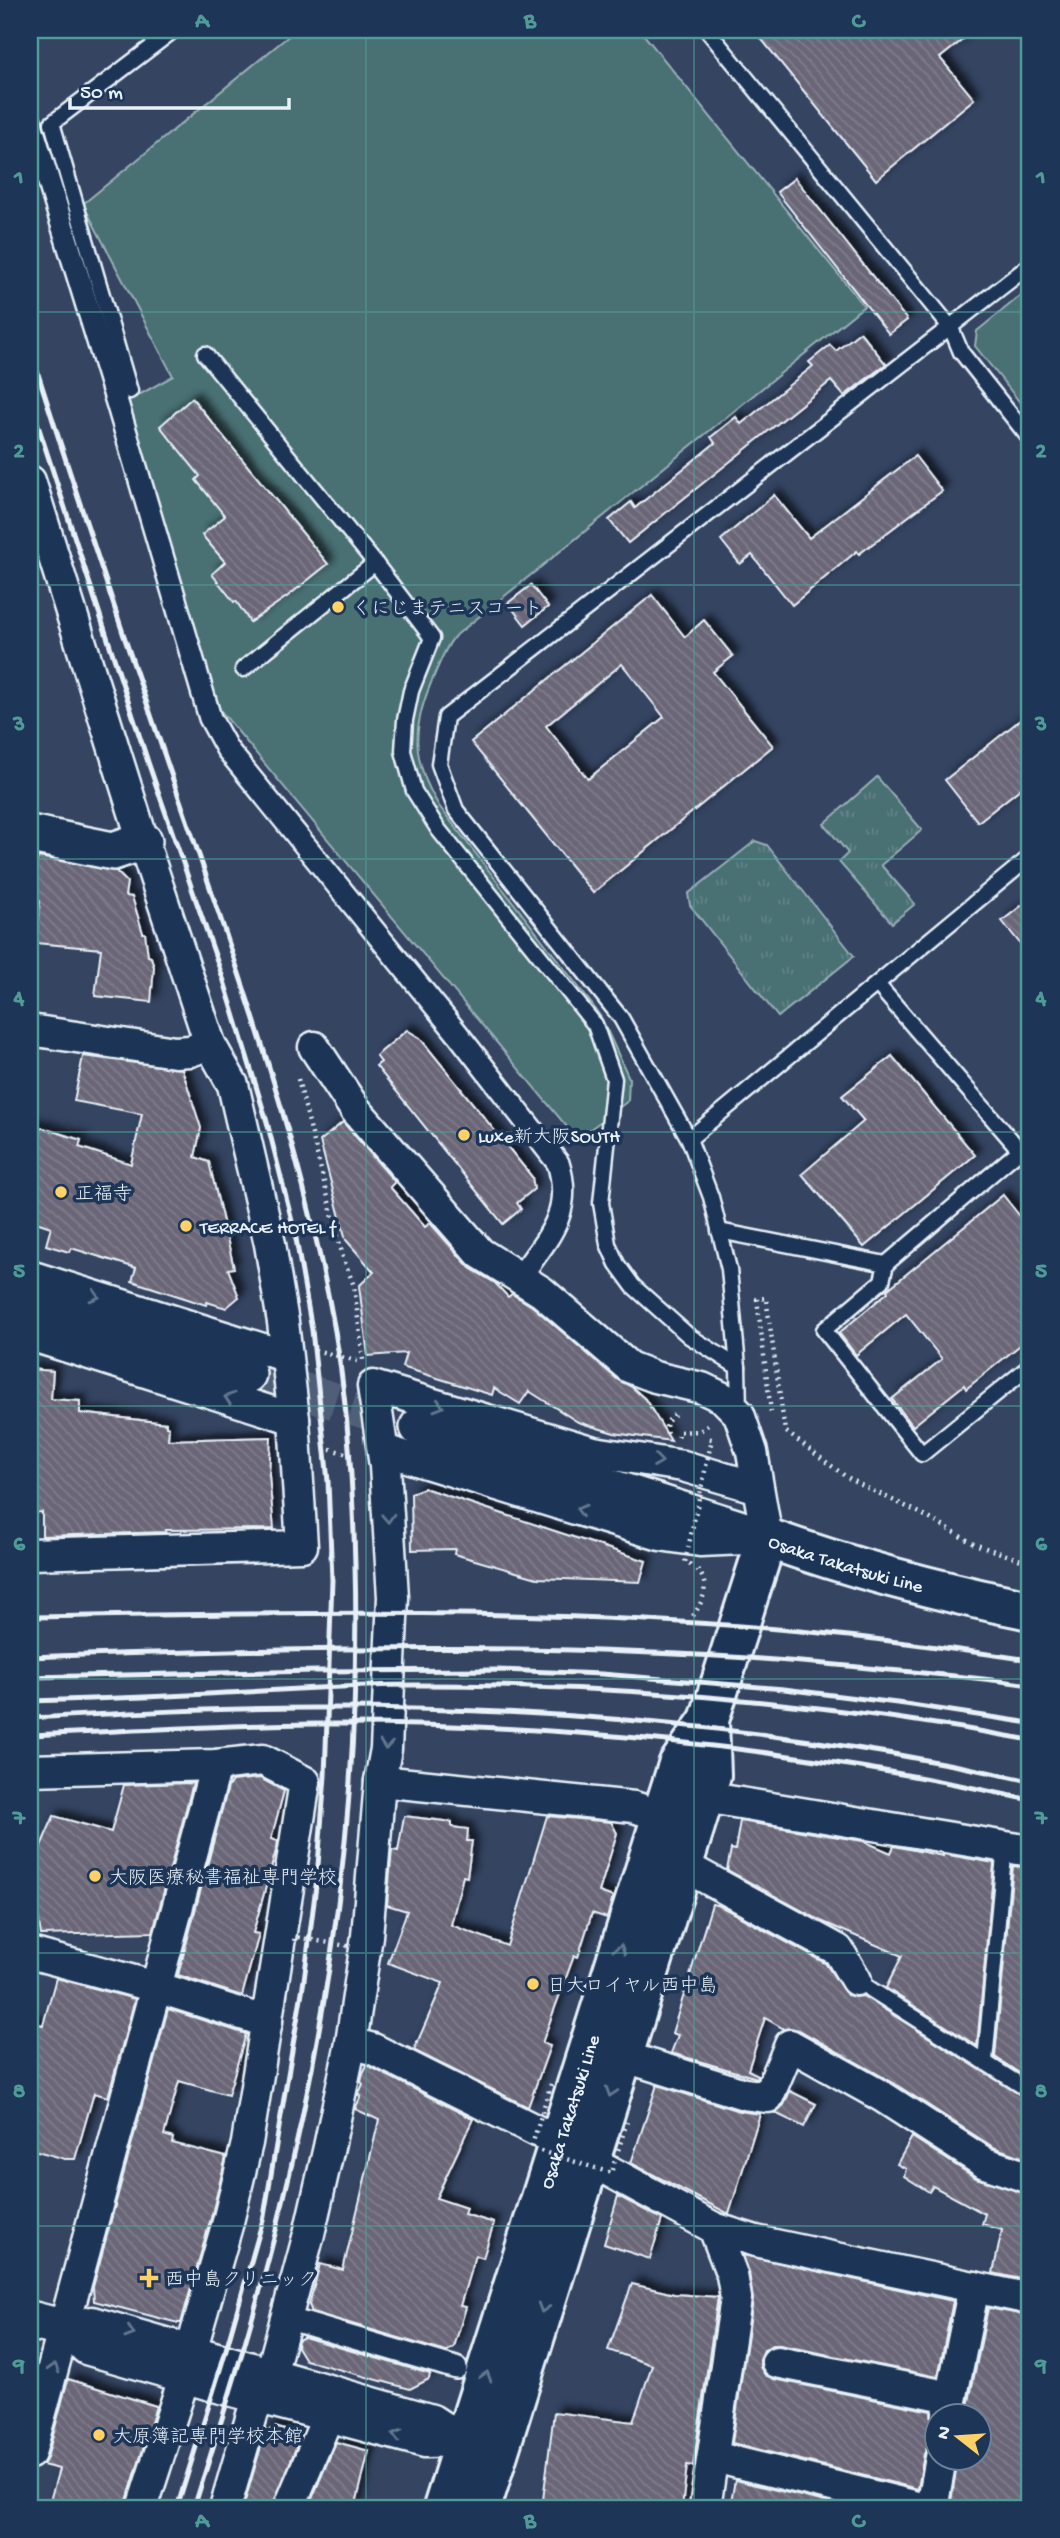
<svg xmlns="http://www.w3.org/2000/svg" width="1060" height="2538" font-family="'Gochi Hand','Klee One',sans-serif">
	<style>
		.grass { fill: url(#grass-tufts); stroke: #98b0b6; stroke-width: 2 }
		.green { fill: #486f73; stroke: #98b0b6; stroke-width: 2 }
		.building { fill: url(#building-back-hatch); stroke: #e8f1f8; stroke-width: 2; fill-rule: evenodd; filter: url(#shadow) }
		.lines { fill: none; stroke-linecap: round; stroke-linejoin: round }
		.tertiary-tunnel { stroke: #4f5e78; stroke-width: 37; stroke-dasharray: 37 18; stroke-linecap: butt }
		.service-casing { stroke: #e8f1f8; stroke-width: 19 }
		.pedestrian-casing { stroke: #e8f1f8; stroke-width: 26 }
		.minor-casing { stroke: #e8f1f8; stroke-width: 35 }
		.tertiary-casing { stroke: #e8f1f8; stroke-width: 42 }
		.primary-casing { stroke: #e8f1f8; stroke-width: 44 }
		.path { stroke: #e8f1f8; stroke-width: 4.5; stroke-dasharray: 2 5; stroke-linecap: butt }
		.service { stroke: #1d3557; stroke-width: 14 }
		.pedestrian { stroke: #1d3557; stroke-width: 21 }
		.minor { stroke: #1d3557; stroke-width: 30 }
		.tertiary { stroke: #1d3557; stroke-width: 37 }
		.primary { stroke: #1d3557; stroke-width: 38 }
		.rail { stroke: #e8f1f8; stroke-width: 5 }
		.path-bridge { stroke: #e8f1f8; stroke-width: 4.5; stroke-dasharray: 2 5; stroke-linecap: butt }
		.oneway { stroke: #64778f }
		.grid { fill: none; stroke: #509b97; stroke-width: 2; stroke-opacity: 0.55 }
		.poi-dot { fill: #ffd166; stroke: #1d3557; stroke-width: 2.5 }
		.labels { text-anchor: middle; stroke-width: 7; stroke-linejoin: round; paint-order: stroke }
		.poi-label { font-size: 19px; fill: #e8f1f8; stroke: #1d3557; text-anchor: start }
		.street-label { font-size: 19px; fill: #e8f1f8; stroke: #1d3557 }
		.neatline { fill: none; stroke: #509b97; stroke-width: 2.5 }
		.grid-label { font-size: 23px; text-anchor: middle; font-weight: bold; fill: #509b97 }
	</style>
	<defs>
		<pattern id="grass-tufts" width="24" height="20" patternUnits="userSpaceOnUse" patternTransform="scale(1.75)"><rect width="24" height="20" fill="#486f73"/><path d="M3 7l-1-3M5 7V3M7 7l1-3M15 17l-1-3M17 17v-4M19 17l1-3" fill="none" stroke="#628488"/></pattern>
		<pattern id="building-back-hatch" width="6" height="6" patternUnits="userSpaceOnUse" patternTransform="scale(1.75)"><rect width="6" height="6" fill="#6a6677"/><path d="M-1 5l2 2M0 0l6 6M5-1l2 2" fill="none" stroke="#7f7c8b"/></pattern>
		<filter id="shadow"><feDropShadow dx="6" dy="-6" stdDeviation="3.5" flood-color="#0009"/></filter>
	</defs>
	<rect width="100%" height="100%" fill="#344461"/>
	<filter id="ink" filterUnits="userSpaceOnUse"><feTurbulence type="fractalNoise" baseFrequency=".0143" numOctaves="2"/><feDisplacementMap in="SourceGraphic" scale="14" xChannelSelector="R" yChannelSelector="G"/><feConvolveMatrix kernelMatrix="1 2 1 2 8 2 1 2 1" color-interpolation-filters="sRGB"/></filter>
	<g filter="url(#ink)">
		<g class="grass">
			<polygon points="877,777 922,830 881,865 915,904 892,923 839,862 848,853 824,824"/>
			<polygon points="755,841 767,845 854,956 778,1017 690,905 688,894"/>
		</g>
		<g class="green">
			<path d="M296,30H640L864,306L454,637C445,648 440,662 434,676C412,725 410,759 439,806L594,1007L602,1019L629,1078L628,1101L577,1139L215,704L126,402L173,376L83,204Z"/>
			<polygon points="1030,288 1030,415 975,346 977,331"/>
		</g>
		<g class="building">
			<polygon points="754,30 975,30 940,58 974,99 876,180"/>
			<polygon points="795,178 907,320 889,334 777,192"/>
			<polygon points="860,332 886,364 844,396 831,381 628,543 609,520 631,502 635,508 715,443 711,437 736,417 741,424 813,366 809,362 830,345 836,351"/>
			<polygon points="192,398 328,564 288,596 250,622 236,601 234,602 212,574 225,562 202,535 225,516 196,480 200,476 160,426"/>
			<polygon points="915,456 942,491 859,554 857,551 792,605 752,555 740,564 721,540 774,495 809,538"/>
			<polygon points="531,585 548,607 525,625 508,603"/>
			<path d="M652,595L685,637L704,620L733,656L713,672L773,746L593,893L471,742ZM622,664L664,717L588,779L546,726Z"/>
			<polygon points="1030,712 1030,781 978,822 945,780"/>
			<polygon points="38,857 116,871 127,882 125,896 132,897 143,933 145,933 148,956 151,957 154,967 151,1002 95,996 101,949 36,943 40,901 30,900 30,892"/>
			<polygon points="1030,899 1030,956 1002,921"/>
			<polygon points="407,1030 420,1038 532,1177 534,1189 517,1203 521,1209 503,1224 376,1066 381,1062 376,1056"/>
			<polygon points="83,1056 182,1069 201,1128 195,1157 209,1162 234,1268 228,1269 239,1297 226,1308 207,1302 206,1305 132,1281 136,1268 71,1248 69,1252 46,1245 51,1227 30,1220 30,1124 81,1140 79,1147 131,1164 142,1114 74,1101"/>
			<polygon points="892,1056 975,1155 864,1247 802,1174 864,1121 842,1096"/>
			<polygon points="343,1122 395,1182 390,1187 425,1227 430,1223 470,1268 495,1283 508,1297 512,1294 532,1306 618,1380 632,1387 645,1399 671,1441 614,1433 578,1422 529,1391 520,1404 494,1388 492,1395 402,1367 406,1353 368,1356 359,1286 374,1272 346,1240 320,1141"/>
			<polygon points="1003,1195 1030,1229 1030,1337 966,1389 964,1385 913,1426 892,1399 942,1359 906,1314 856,1355 839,1333 888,1292 887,1290"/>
			<polygon points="30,1369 53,1371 51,1399 80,1401 80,1413 166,1423 166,1426 169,1427 168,1440 271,1437 269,1475 274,1529 166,1530 166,1532 42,1536 42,1512 32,1513 30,1494"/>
			<polygon points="424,1488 646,1561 640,1582 537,1578 454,1554 455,1549 412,1550 411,1493"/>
			<polygon points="260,1778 284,1791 271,1839 278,1841 277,1847 253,1933 259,1934 242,1996 178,1975 228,1787 232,1781"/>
			<polygon points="193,1783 153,1932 41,1935 30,1867 30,1853 37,1855 54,1816 111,1832 124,1785"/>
			<polygon points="404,1816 452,1822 452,1827 468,1829 467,1841 472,1841 467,1877 463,1876 451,1925 507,1946 547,1816 611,1822 617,1833 599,1892 613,1897 607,1918 592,1913 578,1957 574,1956 542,2043 550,2046 528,2107 407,2047 414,2050 443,1983 388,1963 407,1911 387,1905 392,1850 398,1851"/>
			<polygon points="740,1821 863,1841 891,1853 894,1846 943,1856 943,1854 994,1863 977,2046 886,1988 902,1956 821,1921 727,1870 731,1849 735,1850"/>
			<polygon points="1013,1866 1030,1868 1030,2080 995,2057"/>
			<polygon points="712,1904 720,1906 825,1963 847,1995 856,1997 863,1996 1030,2101 1030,2160 993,2147 892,2082 799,2030 790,2028 784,2029 765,2018 748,2070 758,2075 757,2078 671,2053 678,2035 672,2033"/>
			<polygon points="56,1978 135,1999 108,2097 94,2093 75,2159 65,2159 30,2149 30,2022 43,2025"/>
			<polygon points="168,2009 246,2034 228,2095 179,2081 164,2135 173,2138 172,2143 226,2157 211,2218 181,2323 178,2323 94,2301 93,2287"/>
			<polygon points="367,2065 473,2119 436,2198 466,2208 464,2214 494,2223 483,2258 475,2255 460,2306 466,2307 454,2347 446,2352 312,2312 309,2305 320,2264 343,2270 379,2120 355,2109 361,2096 358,2095 363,2084 361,2082 363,2073"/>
			<polygon points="657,2085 739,2111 760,2114 729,2214 631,2163"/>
			<polygon points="790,2091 816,2104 804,2127 775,2113 784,2105"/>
			<polygon points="912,2137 976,2178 1030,2195 1030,2281 993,2273 1002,2230 982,2224 985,2214 933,2186 929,2192 904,2176 906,2169 897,2164"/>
			<polygon points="618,2196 662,2219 650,2259 604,2244"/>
			<polygon points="743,2255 953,2301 938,2377 780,2345 772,2345 764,2350 760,2359 760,2367 765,2375 774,2379 931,2411 932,2421 937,2429 937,2441 928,2446 924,2454 918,2489 732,2443 753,2300 749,2272"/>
			<polygon points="632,2284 674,2294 718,2297 693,2466 687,2465 682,2508 542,2508 554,2412 633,2422 652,2365 608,2350"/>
			<polygon points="988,2308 1030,2316 1030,2452 1025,2484 1030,2485 1030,2508 982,2508 951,2502 958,2458 979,2458 979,2416 966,2416"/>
			<polygon points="304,2337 430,2374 429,2379 410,2389 305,2360 297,2347 298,2340"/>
			<polygon points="68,2379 156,2406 125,2508 48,2508 59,2469 43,2465 47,2458"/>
			<polygon points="275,2427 301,2435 272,2508 243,2508 265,2433"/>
			<polygon points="336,2442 369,2451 355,2508 342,2508 311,2501"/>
			<polygon points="735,2480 850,2508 730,2508"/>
		</g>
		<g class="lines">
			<polyline class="tertiary-tunnel" points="247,1374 419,1427"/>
			<defs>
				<g id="service">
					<polyline points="707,30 951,328 961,352 1030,439"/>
					<polyline points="205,354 375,563 432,638 411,691 405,720 403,751 414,791 438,829 595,1025 614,1079 601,1203 608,1244 617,1264 633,1286 689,1336 738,1367"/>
					<polyline points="130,391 52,123 174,30"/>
					<polyline points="243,669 375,563"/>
					<polyline points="877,984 1030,1162"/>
					<polyline points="689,1139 1030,857"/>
					<polyline points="1020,1150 886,1264 882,1281 824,1330 922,1454 1030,1366"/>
					<polyline points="719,1231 886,1264"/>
					<polyline points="739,1410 738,1367 729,1269 711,1197 689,1139 621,1018 456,810 439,764 446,717 1030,265"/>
					<polyline points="856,1980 1030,2091"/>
					<polyline points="985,2061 1005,1845"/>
				</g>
				<g id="pedestrian">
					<path d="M30,121L118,406L210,718L227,749L457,1033L558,1163C574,1213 547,1239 519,1278"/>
					<polyline points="286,2318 456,2368"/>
				</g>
				<g id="minor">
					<polyline points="30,481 143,841 210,1044 233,1085 270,1244 283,1322 294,1419 302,1546 30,1554"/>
					<polyline points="30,1030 175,1052 190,1051 210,1044"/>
					<polyline points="314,1047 355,1109 480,1253 542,1292 629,1367 655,1377 702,1388 723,1398 739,1414 752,1452 767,1538 700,1541 660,1535 384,1450"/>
					<polyline points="30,1276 285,1356"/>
					<polyline points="30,1335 294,1419"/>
					<polyline points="30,1770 216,1765 263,1760 305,1782 247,2143 228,2222 191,2351"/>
					<polyline points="380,1781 634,1807 662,1816"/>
					<polyline points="704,1797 1030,1851"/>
					<polyline points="684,1866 838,1950 856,1980"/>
					<polyline points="30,1953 156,1987 267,2022"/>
					<polyline points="351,2043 373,2049 559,2142"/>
					<polyline points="622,2056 744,2094 768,2097 790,2045 883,2097 985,2163 1030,2178"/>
					<polyline points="589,2160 714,2228 756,2241 1030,2299"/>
					<polyline points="65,2329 86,2349 214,2386 425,2442 464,2441 484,2446"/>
					<polyline points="65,2329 92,2322 432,2420 464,2441"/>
					<polyline points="777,2362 951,2397"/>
					<polyline points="271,2374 309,2234 329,2147 351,2043 367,1936 380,1781 386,1749 393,1597 385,1466 373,1386 594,1452 683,1466 758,1488"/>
					<polyline points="948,2415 974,2287"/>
					<polyline points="30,2453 216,1765"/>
					<polyline points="714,2457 922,2508"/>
					<polyline points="142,2508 184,2378"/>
					<polyline points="225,2508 257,2398"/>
					<polyline points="289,2508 328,2416"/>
					<polyline points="705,2508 736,2298 732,2275 714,2228"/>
					<polyline points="932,2508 941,2458"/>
				</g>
				<g id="tertiary">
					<polyline points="30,834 113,851 143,841"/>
					<polyline points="30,1306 247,1374"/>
					<polyline points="419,1427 767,1538"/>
					<polyline points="30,2320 65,2329"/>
				</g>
				<g id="primary">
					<path id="s1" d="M443,2508L678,1765L709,1720L767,1538C854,1569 941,1592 1030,1610"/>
					<polyline points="481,2508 711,1775 709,1720"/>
				</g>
			</defs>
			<use href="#service" class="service-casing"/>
			<use href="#pedestrian" class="pedestrian-casing"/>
			<use href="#minor" class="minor-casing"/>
			<use href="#tertiary" class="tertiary-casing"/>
			<use href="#primary" class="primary-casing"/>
			<g class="path">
				<polyline points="298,1079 343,1257 354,1286 363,1360"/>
				<polyline points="315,1350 357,1361"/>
				<polyline points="771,1412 757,1299 766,1298 785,1431 845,1476 861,1485 920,1513 974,1544 1030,1563"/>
				<polyline points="667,1434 666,1423 677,1412"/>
				<polyline points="678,1437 678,1432 700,1431 708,1425"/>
				<polyline points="323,1447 355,1456"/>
				<path d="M693,1616C703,1601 711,1585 697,1569"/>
			</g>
			<use href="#service" class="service"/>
			<use href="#pedestrian" class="pedestrian"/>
			<use href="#minor" class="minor"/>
			<use href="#tertiary" class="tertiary"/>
			<use href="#primary" class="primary"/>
			<g class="rail">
				<path d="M30,349C81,509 134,668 189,826C246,992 304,1158 335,1331C348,1408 353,1487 355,1565C361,1785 332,2005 279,2218C255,2316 224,2412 194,2508"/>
				<polyline points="30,401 149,765 224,981 267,1122 295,1233 312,1330 328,1481 332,1580 325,1776 317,1878 304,1980 264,2216 223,2360 177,2508"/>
				<path d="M30,1617C286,1613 544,1607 800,1631C877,1638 954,1649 1030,1660"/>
				<path d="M30,1657C316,1647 602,1640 888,1670C935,1674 983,1678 1030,1685"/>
				<polyline points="30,1677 318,1671 497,1670 602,1674 784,1689 905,1704 1030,1723"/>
				<path d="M30,1701C95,1699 160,1697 225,1693C289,1690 352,1685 415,1685C621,1685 828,1702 1030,1740"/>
				<path d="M30,1718C125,1713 220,1708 315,1708C554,1707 797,1729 1030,1781"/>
				<path d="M30,1735C125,1731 220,1725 315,1724C551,1722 800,1748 1030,1800"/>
			</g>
			<g class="path-bridge">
				<polyline points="691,1565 685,1562 712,1439 706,1438"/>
				<polyline points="294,1941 295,1937 347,1946 347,1948"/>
				<polyline points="551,2084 531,2148 611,2173 627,2122"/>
			</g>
		</g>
		<defs><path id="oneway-chevron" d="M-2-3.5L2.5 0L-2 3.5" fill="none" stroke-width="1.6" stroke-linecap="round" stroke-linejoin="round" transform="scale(1.75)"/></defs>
		<g class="oneway">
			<use href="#oneway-chevron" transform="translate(95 1296) rotate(17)"/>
			<use href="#oneway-chevron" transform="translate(229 1398) rotate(-162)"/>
			<use href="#oneway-chevron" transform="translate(439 1406) rotate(17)"/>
			<use href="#oneway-chevron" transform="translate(658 1461) rotate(8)"/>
			<use href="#oneway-chevron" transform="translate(581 1510) rotate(-163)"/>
			<use href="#oneway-chevron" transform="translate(388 1518) rotate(87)"/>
			<use href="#oneway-chevron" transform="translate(386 1745) rotate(95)"/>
			<use href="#oneway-chevron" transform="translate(620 1949) rotate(-73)"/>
			<use href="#oneway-chevron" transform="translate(611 2092) rotate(108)"/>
			<use href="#oneway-chevron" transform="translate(543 2308) rotate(107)"/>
			<use href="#oneway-chevron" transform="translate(130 2333) rotate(17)"/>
			<use href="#oneway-chevron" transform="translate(54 2368) rotate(-74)"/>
			<use href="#oneway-chevron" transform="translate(486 2376) rotate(-73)"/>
			<use href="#oneway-chevron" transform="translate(397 2435) rotate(-165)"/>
		</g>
	</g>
	<path class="grid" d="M366,30V2508M694,30V2508M30,312H1030M30,585H1030M30,859H1030M30,1132H1030M30,1406H1030M30,1679H1030M30,1953H1030M30,2226H1030"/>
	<g class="poi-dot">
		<circle cx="338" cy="607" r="7"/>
		<circle cx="464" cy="1135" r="7"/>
		<circle cx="61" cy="1192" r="7"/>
		<circle cx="186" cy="1226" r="7"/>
		<circle cx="95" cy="1876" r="7"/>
		<circle cx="533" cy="1984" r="7"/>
		<path d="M145.5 2267.5h7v7h7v7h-7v7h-7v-7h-7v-7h7z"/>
		<circle cx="99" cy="2435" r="7"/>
	</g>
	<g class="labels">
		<g class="poi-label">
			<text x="352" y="614">くにじまテニスコート</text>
			<text x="478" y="1142">Luxe新大阪SOUTH</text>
			<text x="75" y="1199">正福寺</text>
			<text x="200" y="1233">TERRACE HOTEL f</text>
			<text x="109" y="1883">大阪医療秘書福祉専門学校</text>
			<text x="547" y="1991">日大ロイヤル西中島</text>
			<text x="165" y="2285">西中島クリニック</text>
			<text x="113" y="2442">大原簿記専門学校本館</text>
		</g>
		<g class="street-label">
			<text dy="7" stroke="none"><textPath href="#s1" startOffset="1108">Osaka Takatsuki Line</textPath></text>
			<text dy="7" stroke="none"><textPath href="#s1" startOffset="416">Osaka Takatsuki Line</textPath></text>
		</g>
	</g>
	<rect width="1060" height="2538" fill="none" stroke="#1d3557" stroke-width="77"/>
	<g transform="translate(958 2437) rotate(287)"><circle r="33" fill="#1d3557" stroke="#6e8097" stroke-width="2"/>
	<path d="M0-5L12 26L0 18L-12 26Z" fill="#ffd166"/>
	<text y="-10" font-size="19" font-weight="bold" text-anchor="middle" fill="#e8f1f8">N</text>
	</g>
	<path d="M70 98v10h219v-10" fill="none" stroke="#e8f1f8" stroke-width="3.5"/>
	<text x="80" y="98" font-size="21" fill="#e8f1f8" stroke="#1d3557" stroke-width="5" paint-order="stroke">50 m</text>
	<rect x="38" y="38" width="983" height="2462" class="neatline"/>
	<g class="grid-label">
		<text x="202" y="27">A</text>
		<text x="530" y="27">B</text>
		<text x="858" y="27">C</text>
		<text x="19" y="183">1</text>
		<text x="1041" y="183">1</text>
		<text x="19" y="457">2</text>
		<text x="1041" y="457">2</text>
		<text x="19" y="730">3</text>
		<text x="1041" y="730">3</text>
		<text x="19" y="1004">4</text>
		<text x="1041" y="1004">4</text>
		<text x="19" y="1277">5</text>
		<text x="1041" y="1277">5</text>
		<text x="19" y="1550">6</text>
		<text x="1041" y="1550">6</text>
		<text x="19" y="1824">7</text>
		<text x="1041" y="1824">7</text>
		<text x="19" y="2097">8</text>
		<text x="1041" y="2097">8</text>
		<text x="19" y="2371">9</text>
		<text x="1041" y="2371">9</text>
		<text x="202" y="2527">A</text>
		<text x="530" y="2527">B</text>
		<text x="858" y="2527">C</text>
	</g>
</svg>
